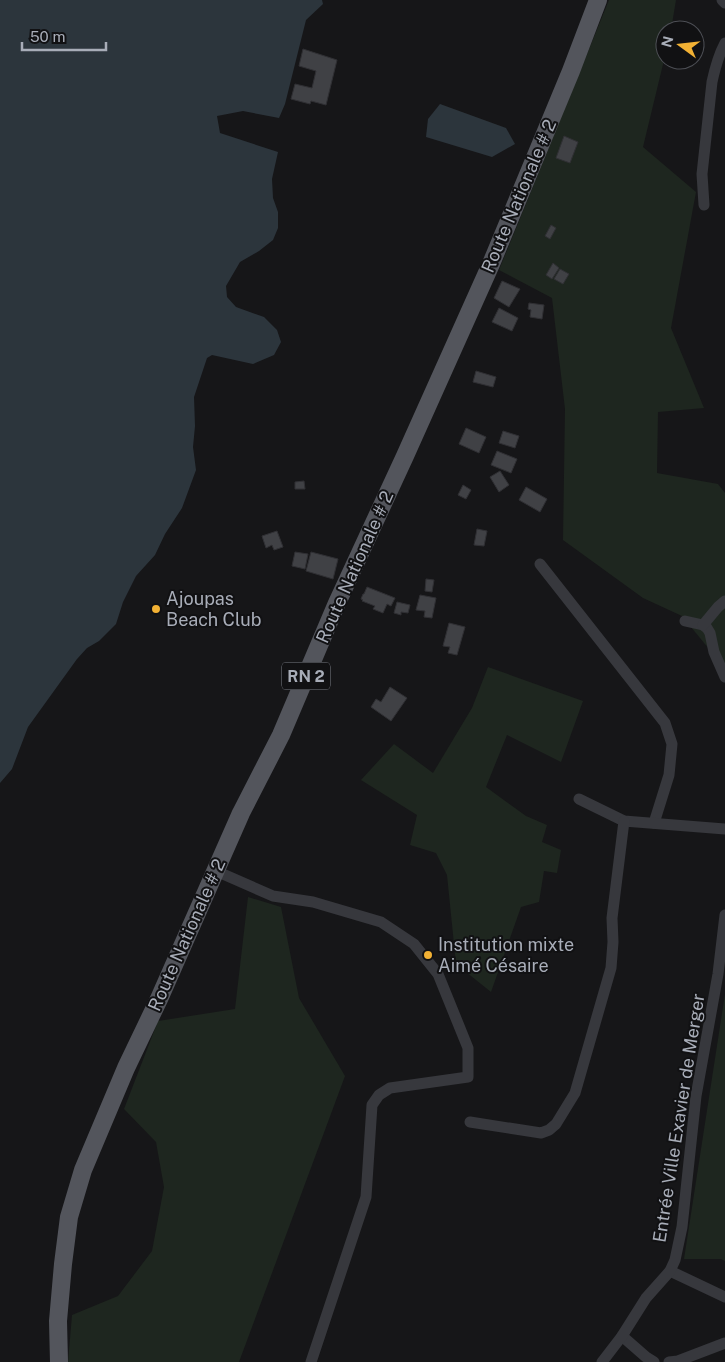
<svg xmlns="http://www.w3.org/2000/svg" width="725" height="1362" font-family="'Public Sans',sans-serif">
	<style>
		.green { fill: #1e261f }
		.water { fill: #2c353c }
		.building { fill: #404145; stroke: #303034 }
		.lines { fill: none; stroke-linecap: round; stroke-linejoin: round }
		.minor { stroke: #37383d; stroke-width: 11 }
		.primary { stroke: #53555c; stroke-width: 18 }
		.poi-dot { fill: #f2b134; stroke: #111113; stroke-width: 2 }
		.labels { text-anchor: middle; stroke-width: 4; stroke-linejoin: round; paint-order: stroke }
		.shield { fill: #111113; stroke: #7b7e86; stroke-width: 1 }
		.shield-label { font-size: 16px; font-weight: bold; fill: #a8adb8 }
		.street-label { font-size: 18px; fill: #a8adb8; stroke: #111113 }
		.poi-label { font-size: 18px; fill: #a8adb8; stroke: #111113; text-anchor: start }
	</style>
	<rect width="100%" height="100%" fill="#161618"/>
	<g class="green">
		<polygon points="609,0 676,0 671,30 665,30 665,56 643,147 696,192 671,328 704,408 658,412 657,473 718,484 725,493 725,673 718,660 682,616 643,598 563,540 565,409 552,298 499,270"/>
		<polygon points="488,667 583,701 561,762 507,735 486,787 526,816 547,825 542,842 561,850 557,873 544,871 539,902 521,907 491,992 456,964 447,875 436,853 410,845 417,815 361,780 394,744 433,773 472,708"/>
		<polygon points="248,897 281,907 299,998 345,1076 239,1362 68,1362 72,1315 118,1296 152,1251 164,1187 156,1142 124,1109 158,1021 235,1009"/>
		<polygon points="725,994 725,1261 721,1259 684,1259"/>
	</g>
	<g class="water">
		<polygon points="0,0 322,0 323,4 306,20 285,104 279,118 243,111 217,116 220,133 278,152 272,179 273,198 278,212 278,228 273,240 259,251 240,262 226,286 227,297 236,307 264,317 277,330 281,342 274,355 253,364 212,355 207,358 194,397 195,426 193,447 196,470 182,508 165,534 155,555 136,576 123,602 116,624 99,641 87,648 77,659 28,727 12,769 0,783"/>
		<polygon points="440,104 506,128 515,144 492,157 426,137 428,119"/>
	</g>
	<g class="building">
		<polygon points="303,49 337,60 326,105 311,101 310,104 291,99 295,84 312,88 316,71 299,66"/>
		<polygon points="564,136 578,142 570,163 556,158"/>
		<polygon points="551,225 556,228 550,239 545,236"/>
		<polygon points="553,263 559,268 552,279 546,275"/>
		<polygon points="560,269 569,274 563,284 554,279"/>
		<polygon points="502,281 520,289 509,307 494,298"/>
		<polygon points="529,303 544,305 542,319 530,317 531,310 528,309"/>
		<polygon points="499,308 518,318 512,331 492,322"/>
		<polygon points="476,371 496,377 493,387 473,382"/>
		<polygon points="466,428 486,437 479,453 459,444"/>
		<polygon points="503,431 519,436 515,448 499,443"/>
		<polygon points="497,451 517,459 511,473 491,465"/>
		<polygon points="500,471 509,485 499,492 490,477"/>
		<polygon points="304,481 305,489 295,489 295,482"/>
		<polygon points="463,485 471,490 466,499 458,495"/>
		<polygon points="526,487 547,499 540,512 519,500"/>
		<polygon points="477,529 487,531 484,546 474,545"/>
		<polygon points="277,531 283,547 274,550 272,545 266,548 262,536"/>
		<polygon points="295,552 308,554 305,569 292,566"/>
		<polygon points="311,552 338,559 333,579 306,571"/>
		<polygon points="426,579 434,580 432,592 425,591"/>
		<polygon points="367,587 395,598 391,606 387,604 383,613 373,609 375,606 362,601 363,600 361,599 363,594 364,594"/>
		<polygon points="420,595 436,598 432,618 424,617 425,611 416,610"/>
		<polygon points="397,602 410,605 408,613 401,612 401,615 394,613"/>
		<polygon points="449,623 465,627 457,655 448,653 450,647 443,646"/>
		<polygon points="390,687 407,698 391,721 371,707 376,699 381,702"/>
	</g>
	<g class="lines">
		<g class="minor">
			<polyline points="722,0 725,3"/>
			<path d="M704,205L702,174L712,82C715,68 718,56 725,43"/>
			<polyline points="540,564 665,723 672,744 669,775 654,823"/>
			<polyline points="685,621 703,625 707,628 710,633 714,652 725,677"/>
			<polyline points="703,625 718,607 725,601"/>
			<polyline points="579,799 624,821 725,829"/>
			<polyline points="216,871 273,896 313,902 381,922 414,944 438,974 468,1048 468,1077 390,1088 379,1095 372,1105 366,1197 311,1362"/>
			<polyline points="470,1122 541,1133 549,1130 556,1124 575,1093 611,968 613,942 612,918 624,821"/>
			<polyline points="670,1271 725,1297"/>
			<polyline points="622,1336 646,1357 654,1362"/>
			<polyline points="602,1362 622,1336 646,1298 670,1271 675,1260 682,1227 696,1096 718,974 725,915"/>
			<polyline points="669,1362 678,1361 725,1343"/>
		</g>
		<polyline class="primary" points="59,1362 58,1321 63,1264 69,1217 83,1170 126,1068 159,999 241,813 281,735 337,603 405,456 491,264 571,71 598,0"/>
	</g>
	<g class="poi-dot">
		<circle cx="156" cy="609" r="5"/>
		<circle cx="428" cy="955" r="5"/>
	</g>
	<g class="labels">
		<rect class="shield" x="282" y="662.5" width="48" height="27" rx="4"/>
		<g class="shield-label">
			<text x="306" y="682">RN 2</text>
		</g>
		<g class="street-label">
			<text transform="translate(519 196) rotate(-67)" y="6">Route Nationale # 2</text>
			<text transform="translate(355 567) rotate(-66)" y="6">Route Nationale # 2</text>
			<text transform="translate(187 935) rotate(-66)" y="6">Route Nationale # 2</text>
			<text transform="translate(679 1118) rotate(-81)" y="6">Entrée Ville Exavier de Merger</text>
		</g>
		<g class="poi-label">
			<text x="166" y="605">Ajoupas<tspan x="166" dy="21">Beach Club</tspan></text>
			<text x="438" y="951">Institution mixte<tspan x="438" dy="21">Aimé Césaire</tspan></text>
		</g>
	</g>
	<g transform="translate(680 45) rotate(285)"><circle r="24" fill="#111113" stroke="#4d4f55"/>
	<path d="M0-4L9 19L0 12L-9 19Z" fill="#f2b134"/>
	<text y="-8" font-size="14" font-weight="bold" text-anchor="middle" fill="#a8adb8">N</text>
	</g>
	<path d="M22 42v8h84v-8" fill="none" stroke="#a8adb8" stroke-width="2.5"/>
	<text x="30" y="42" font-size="15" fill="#a8adb8" stroke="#111113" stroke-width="4" paint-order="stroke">50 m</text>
</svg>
